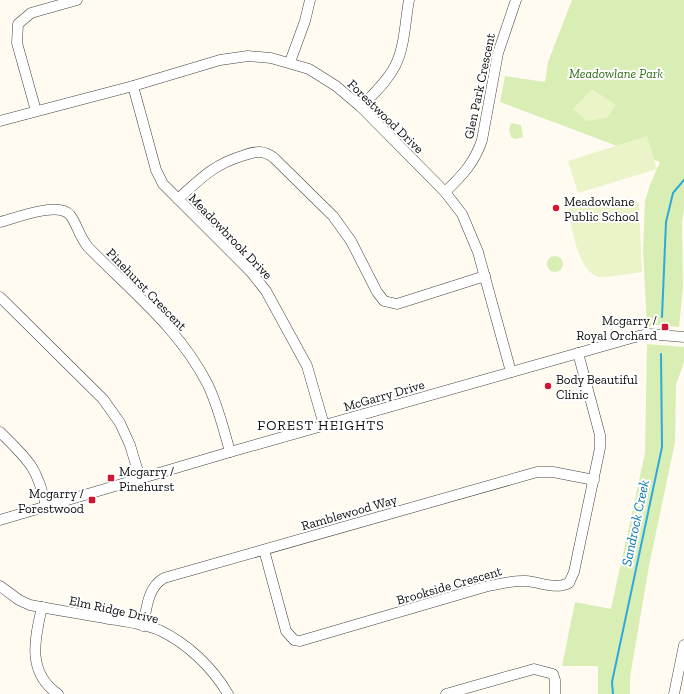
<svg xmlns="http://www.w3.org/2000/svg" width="684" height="694" font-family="'Zilla Slab',serif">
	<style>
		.green { fill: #d9eeb5 }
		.pitch { fill: #eaf4c8 }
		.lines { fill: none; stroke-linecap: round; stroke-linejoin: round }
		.stream { stroke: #2ea9db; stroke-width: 2 }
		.minor-casing { stroke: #424242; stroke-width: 11 }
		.minor { stroke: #fff; stroke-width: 10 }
		.poi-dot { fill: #cf1734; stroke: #fff; stroke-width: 1.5 }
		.labels { text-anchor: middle; stroke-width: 4; stroke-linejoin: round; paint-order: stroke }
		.park-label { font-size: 13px; font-style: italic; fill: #336e17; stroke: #fff }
		.street-label { font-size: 13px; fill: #0f0f0f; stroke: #fff }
		.poi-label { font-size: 13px; fill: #0f0f0f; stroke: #fff; text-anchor: start }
		.neighbourhood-label { font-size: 14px; letter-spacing: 1px; fill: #0f0f0f; stroke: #fff }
		.water-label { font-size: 14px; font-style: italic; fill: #0a79af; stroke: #fff }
	</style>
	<rect width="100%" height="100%" fill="#fffbf1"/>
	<g class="green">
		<polygon points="572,0 684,0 684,208 682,221 683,287 679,327 657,325 647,327 643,250 645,201 650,185 660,162 500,102 505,76 545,82 548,62"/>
		<polygon points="511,123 521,125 523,137 515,139 511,137 509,130"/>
		<circle cx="555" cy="264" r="8"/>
		<polygon points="647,344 684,347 684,362 676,385 675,442 649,566 630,677 630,694 598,694 598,666 562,666 575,602 611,609 645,453"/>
	</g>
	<g class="pitch">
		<polygon points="592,89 616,105 607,118 586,121 573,109"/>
		<polygon points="647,136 657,169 578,193 568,161"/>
		<path d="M630,198L639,203L642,272C633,273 606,278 599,277C577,271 572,227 568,209Z"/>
	</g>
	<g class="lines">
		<g class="stream">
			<polyline points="662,317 666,222 673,193 684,180"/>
			<polyline points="613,694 612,682 662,447 661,354"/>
		</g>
		<defs>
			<g id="minor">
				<polyline points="290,62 305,21 310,0"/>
				<polyline points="133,86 156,170 163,184 251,272 266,291 307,366 324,425"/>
				<path d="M361,107C373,94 387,82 395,66C405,47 405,21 409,0"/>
				<polyline points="36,111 17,43 18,24 31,13 77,0"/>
				<polyline points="0,121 133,86 220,60 248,56 271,58 309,69 336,86 361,107 445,192 462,214 478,252 511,372"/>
				<path d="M445,192C462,176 475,162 482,140L498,53L516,0"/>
				<path d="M178,199C201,178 214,164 245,155C256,151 264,150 274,158L333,216L351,241L377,292L384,301L397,304L485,276"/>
				<path d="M0,222C16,218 58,201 70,215C77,224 79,236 88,247C131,291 180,329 208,385C218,406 224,430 230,452"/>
				<polyline points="0,297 103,399 120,423 130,445 140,478"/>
				<path d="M0,432C28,460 37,466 46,506"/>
				<polyline points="0,520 230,452 635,337 649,334 684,337"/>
				<path d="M264,550L286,631L294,640L300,641L488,586C501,584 513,580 526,581C540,582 555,590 569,583L574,572L600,448V435L578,353"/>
				<path d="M0,586L19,600L30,605C56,610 82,614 109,619C125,621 144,624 159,630C187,643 213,668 228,694"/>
				<path d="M42,607C35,638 26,672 58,694"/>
				<path d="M143,626C147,608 147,588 164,578L537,472H553L594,480"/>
				<polyline points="446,694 534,669 553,674 555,680 555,694"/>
				<polyline points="674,694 684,645"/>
			</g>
		</defs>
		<use href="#minor" class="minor-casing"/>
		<use href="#minor" class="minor"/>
	</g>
	<g class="poi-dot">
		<circle cx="556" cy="208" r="4"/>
		<rect x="661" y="323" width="8" height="8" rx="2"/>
		<circle cx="548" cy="386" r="4"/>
		<rect x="107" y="474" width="8" height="8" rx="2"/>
		<rect x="88" y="496" width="8" height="8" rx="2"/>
	</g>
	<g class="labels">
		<g class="park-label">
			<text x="616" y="78">Meadowlane Park</text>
		</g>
		<g class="street-label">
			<text transform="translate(479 86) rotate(-78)" y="5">Glen Park Crescent</text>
			<text transform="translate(386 116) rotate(44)" y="5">Forestwood Drive</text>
			<text transform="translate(231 236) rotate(46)" y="5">Meadowbrook Drive</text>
			<text transform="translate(147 289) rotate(46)" y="5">Pinehurst Crescent</text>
			<text transform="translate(384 395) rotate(-16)" y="5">McGarry Drive</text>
			<text transform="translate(349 512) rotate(-16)" y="5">Ramblewood Way</text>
			<text transform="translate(449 585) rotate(-16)" y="5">Brookside Crescent</text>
			<text transform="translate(114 609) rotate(12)" y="5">Elm Ridge Drive</text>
		</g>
		<g class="poi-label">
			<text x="564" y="206">Meadowlane<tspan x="564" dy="15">Public School</tspan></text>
			<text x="657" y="325" text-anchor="end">Mcgarry /<tspan x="657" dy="15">Royal Orchard</tspan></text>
			<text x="556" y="384">Body Beautiful<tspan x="556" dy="15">Clinic</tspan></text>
			<text x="119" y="476">Mcgarry /<tspan x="119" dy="15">Pinehurst</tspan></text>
			<text x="84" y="498" text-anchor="end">Mcgarry /<tspan x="84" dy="15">Forestwood</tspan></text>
		</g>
		<g class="neighbourhood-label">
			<text x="321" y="430">FOREST HEIGHTS</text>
		</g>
		<g class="water-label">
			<text transform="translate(635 523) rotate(-78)" y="5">Sandrock Creek</text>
		</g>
	</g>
</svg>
